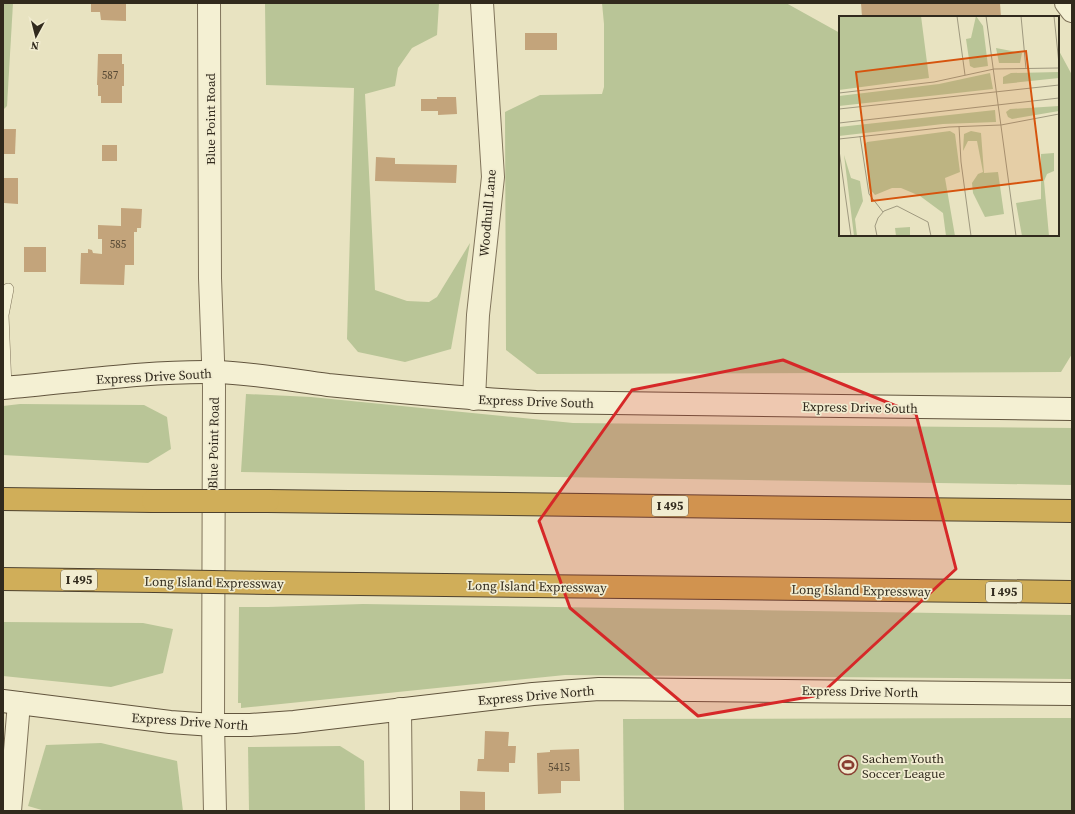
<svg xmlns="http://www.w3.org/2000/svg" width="1075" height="814" font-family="'Source Serif 4',serif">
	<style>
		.green { fill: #b9c597 }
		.building { fill: #c3a47b }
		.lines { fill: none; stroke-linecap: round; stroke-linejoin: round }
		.service-casing { stroke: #80745b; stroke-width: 12 }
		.minor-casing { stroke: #80745b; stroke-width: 24 }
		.tertiary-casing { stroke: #80745b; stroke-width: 24 }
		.secondary-casing { stroke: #62553e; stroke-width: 24 }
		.motorway-casing { stroke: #4e422f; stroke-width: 24 }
		.service { stroke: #f4f0d3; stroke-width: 11 }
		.minor { stroke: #f4f0d3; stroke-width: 22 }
		.tertiary { stroke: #f4f0d3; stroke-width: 22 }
		.secondary { stroke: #f4f0d3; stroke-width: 22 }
		.motorway { stroke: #d0ae59; stroke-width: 22 }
		.motorway-bridge-casing { stroke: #4e422f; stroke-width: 24; stroke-linecap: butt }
		.motorway-bridge { stroke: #d0ae59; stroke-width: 22 }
		.marked { fill: #d62828; fill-opacity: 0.2; stroke: #d62828; stroke-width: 3; stroke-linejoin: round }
		.labels { text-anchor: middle; stroke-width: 3.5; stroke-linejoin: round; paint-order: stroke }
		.number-label { font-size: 11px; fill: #564834 }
		.shield { fill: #f1ecd0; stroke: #6b6453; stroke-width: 1 }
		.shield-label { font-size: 12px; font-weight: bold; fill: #312a1d }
		.street-label { font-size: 13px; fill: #312a1d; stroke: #f1ecd0 }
		.poi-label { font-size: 13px; fill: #312a1d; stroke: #f1ecd0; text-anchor: start }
		.inset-road { fill: none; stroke: #9f997f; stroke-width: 1 }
		.view { fill: #d6540e; fill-opacity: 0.15; stroke: #d6540e; stroke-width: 2 }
		.inset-edge { fill: none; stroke: #312a1d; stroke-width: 2 }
	</style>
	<rect width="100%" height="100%" fill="#e8e3c1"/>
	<g class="green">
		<polygon points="3,3 13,3 7,106 3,110"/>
		<polygon points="265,3 439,3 437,35 412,48 398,68 395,86 365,94 375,290 407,301 429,302 437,297 470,243 451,349 405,362 358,352 347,339 354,88 266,85"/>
		<polygon points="602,3 786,3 840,33 840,235 1058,235 1058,49 1072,75 1071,172 1072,354 1061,372 537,374 506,350 505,112 540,95 602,94 604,87 604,24"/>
		<polygon points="246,394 311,397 573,423 1072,428 1072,485 241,472"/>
		<polygon points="20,404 144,405 167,417 171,449 148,463 3,455 3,406"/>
		<polygon points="363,604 1072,615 1072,679 565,675 241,708 241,703 238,703 239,607 268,607"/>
		<polygon points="3,622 143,623 173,629 163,673 111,687 3,676"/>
		<polygon points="1072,718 1072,811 624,811 623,719"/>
		<polygon points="101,743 177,761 183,811 45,811 28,806 46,745"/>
		<polygon points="340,746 364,761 365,811 249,811 248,747"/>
	</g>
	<g class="building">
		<polygon points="91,3 126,3 126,21 101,20 100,12 91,12"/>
		<polygon points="861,3 1000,3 1001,17 862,17"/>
		<rect x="525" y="33" width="32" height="17"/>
		<polygon points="98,54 122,54 122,64 124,64 124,86 122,86 122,103 101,103 101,96 98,96 98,85 97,85"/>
		<polygon points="437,97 456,97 457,114 438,115 438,111 421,111 421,99 437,99"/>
		<polygon points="3,129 16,129 15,154 3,154"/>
		<rect x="102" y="145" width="15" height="16"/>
		<polygon points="376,157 395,158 395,164 457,165 456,183 375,181"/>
		<polygon points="4,178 18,178 18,204 4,203"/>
		<polygon points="121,208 142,209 141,228 137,228 137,232 134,232 134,265 125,265 124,285 80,284 81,253 88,253 88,249 92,250 93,253 102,254 102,239 98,239 98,225 121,226"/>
		<rect x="24" y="247" width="22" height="25"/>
		<polygon points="485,731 509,732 508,746 516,746 515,763 509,763 509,772 477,771 478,759 484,759"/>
		<polygon points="579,749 580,781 561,781 561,793 538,794 537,753 550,752 550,750"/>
		<polygon points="460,791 485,792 485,811 460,811"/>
	</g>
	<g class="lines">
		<defs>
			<polyline id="service" points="6,387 3,315 8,289"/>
			<g id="minor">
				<polyline points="1066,3 1072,11"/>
				<polyline points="474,399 478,315 493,177 482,3"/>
				<polyline points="400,709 401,811"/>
				<polyline points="10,811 19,703"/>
			</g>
			<polyline id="tertiary" points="209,3 210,278 214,387 213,725 215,811"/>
			<g id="secondary">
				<path d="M3,388C73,382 144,371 214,372C253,373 290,380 328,385C398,392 467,399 536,402L1072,409"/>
				<polyline points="3,701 170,722 213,725 250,725 294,722 533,694 599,689 1072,694"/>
			</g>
			<g id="motorway">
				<polyline points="3,499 153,501"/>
				<polyline points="268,501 1072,511"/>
				<polyline points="3,579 155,581"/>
				<polyline points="270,583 1072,592"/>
			</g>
		</defs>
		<use href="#service" class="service-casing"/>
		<use href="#minor" class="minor-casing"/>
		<use href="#tertiary" class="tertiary-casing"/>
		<use href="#secondary" class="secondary-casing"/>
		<use href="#motorway" class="motorway-casing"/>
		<use href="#service" class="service"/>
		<use href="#minor" class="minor"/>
		<use href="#tertiary" class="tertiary"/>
		<use href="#secondary" class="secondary"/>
		<use href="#motorway" class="motorway"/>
		<defs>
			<g id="motorway-bridge">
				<polyline points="153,501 268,501"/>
				<polyline points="155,581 270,583"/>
			</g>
		</defs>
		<use href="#motorway-bridge" class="motorway-bridge-casing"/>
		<use href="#motorway-bridge" class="motorway-bridge"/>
	</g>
	<path class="marked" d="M783,360L916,414L956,569L820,695L698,716L570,608L539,521L632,390Z"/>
	<defs>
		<symbol id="stadium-ring" viewBox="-11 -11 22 22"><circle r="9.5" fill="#f1ecd0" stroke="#893e31" stroke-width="1.5"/><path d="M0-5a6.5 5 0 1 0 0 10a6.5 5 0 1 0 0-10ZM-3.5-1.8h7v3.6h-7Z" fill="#893e31"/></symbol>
	</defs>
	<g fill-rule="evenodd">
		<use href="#stadium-ring" x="837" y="754" width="22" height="22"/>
	</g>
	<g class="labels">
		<g class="number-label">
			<text x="110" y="79">587</text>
			<text x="118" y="248">585</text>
			<text x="559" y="771">5415</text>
		</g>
		<g class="shield">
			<rect x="652" y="496" width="36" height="20" rx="3"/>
			<rect x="61" y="570" width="36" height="20" rx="3"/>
			<rect x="986" y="582" width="36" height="20" rx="3"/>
		</g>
		<g class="shield-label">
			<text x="670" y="510">I 495</text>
			<text x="79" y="584">I 495</text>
			<text x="1004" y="596">I 495</text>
		</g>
		<g class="street-label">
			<text transform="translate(210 119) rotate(-90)" y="5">Blue Point Road</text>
			<text transform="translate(487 213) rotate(-85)" y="5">Woodhull Lane</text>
			<text transform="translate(154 376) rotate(-3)" y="5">Express Drive South</text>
			<text transform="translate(536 401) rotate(2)" y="5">Express Drive South</text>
			<text transform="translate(860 407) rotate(1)" y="5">Express Drive South</text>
			<text transform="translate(213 443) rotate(-89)" y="5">Blue Point Road</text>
			<text transform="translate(214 582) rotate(1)" y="5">Long Island Expressway</text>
			<text transform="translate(537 586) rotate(1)" y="5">Long Island Expressway</text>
			<text transform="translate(861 590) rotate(1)" y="5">Long Island Expressway</text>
			<text transform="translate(860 691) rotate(1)" y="5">Express Drive North</text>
			<text transform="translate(536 695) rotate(-5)" y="5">Express Drive North</text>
			<text transform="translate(190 721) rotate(4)" y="5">Express Drive North</text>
		</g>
		<g class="poi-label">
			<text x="862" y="763">Sachem Youth<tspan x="862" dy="15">Soccer League</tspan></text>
		</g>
	</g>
	<g transform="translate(839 16)">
		<rect width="220" height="220" fill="#e8e3c1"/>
		<path d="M0,0H82L90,62L0,74ZM137,0L144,10L149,50L135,52L131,50L127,23L132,22ZM157,32L183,37L181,47H160ZM220,56V62L164,68V61L172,57ZM151,57L154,73L0,90V80L100,68ZM220,90V95L173,103L169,101L167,96L171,93ZM156,94L157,106L104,108L0,120V111ZM111,115L116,118L121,156L106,162L116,220H107L104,197L81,180L62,172H53L36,179L30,172L26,129L28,126ZM132,115L142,117L145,157L159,156L165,198L146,201L134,177L133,167L139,158L144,156L138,125H129L124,135L125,118ZM215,137V155L208,158L205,165L210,220H183L177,187L202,183V138ZM5,139L12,162L21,165L24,185L16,203L18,220H15ZM71,211V220H57L56,212Z" fill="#b9c597"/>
		<path class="inset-road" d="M118,0L126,59M147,0L177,220M182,0L187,53M215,0L220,48M0,77L95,66L155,53L220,52M0,93L220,69M0,107L220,82M120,110L122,146L132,220M21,120L30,178L44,196M0,123L110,111L162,109L220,98M0,134L12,220M38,220L36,210L39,202L45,195L58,190L89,206L92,220"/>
		<path class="view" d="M187,35L203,164L33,185L17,56Z"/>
		<rect width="220" height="220" class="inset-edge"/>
	</g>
	<rect width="1075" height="814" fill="none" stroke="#312a1d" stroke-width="8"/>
	<g transform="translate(36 36) rotate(187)" stroke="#f1ecd0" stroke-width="3" paint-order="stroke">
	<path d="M0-3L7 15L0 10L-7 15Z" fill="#312a1d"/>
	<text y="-6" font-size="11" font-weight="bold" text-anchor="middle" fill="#312a1d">N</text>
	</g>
</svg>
